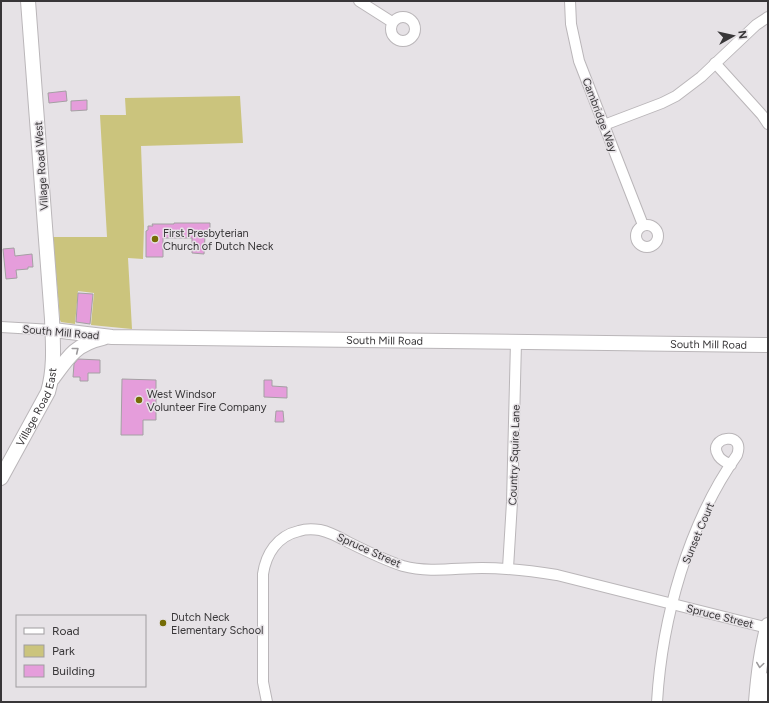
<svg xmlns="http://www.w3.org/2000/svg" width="769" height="703" font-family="Figtree,sans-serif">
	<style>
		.green { fill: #cbc47d }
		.building { fill: #e59ddb; stroke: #a4a0a3 }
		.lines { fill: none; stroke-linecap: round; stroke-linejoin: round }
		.street-casing { stroke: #bab6b9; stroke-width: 12 }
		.secondary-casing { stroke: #bab6b9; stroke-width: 16 }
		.street { stroke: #fff; stroke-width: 10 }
		.secondary { stroke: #fff; stroke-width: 14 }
		.oneway { stroke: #9c9a9c }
		.poi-dot { fill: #756c06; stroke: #e6e2e6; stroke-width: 1.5 }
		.labels { text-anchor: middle; stroke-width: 3; stroke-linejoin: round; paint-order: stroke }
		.street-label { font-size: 11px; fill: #383638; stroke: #e6e2e6 }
		.poi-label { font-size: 11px; fill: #383638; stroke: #e6e2e6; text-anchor: start }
	</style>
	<rect width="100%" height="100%" fill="#e6e2e6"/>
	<polygon class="green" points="240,96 243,143 141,146 144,226 143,259 128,258 132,329 91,325 94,293 78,291 75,324 61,322 60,320 53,237 107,237 100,115 126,115 125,98"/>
	<g class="building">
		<polygon points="66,91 67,101 49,103 48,93"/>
		<polygon points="87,100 87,110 71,111 71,101"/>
		<polygon points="174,223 210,223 210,236 205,236 204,254 192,253 192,238 163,238 163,257 146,257 146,231 148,230 148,226 153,226 152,224 174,224"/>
		<polygon points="14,248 15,256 32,254 33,267 28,267 28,269 16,270 17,278 6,279 3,249"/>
		<polygon points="78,293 93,294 90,324 76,322"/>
		<polygon points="78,359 100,360 100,373 88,373 88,381 80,381 80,377 73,377 74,364"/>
		<polygon points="122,379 156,380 156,420 143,420 143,435 121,435"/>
		<polygon points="264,380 272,380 272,386 287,387 287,398 264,397"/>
		<polygon points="276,411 283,411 284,422 275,422"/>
	</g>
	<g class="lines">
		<defs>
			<g id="street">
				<polyline points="359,1 392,22"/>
				<polyline points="570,1 571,24 579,61 643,225"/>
				<circle cx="403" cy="29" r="12"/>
				<polyline points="715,63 762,115 768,124"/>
				<polyline points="604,125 662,103 676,96 701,77 756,25 768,17"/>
				<circle cx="647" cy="236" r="11"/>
				<polyline points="1,327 53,330"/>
				<polyline points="508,568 512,502 516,342"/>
				<path d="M267,702L263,682V574C266,554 277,536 299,531C305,529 313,529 320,530C330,532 339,537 348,542C366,551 384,560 403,566C429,573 456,568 482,568C507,568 532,571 557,575L768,628"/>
				<path d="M657,702C662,619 688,524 737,455C746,430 707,437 718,455C720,460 726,462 731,465"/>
			</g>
			<g id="secondary">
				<path id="s1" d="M53,330L112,337L768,345"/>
				<path d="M53,378C68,357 76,344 103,338"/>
				<path id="s2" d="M1,478L48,392C55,368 53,344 52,319L28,1"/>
				<path d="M756,702C758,676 761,650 768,625"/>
				<polyline points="767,702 768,680"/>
			</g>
		</defs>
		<use href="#street" class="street-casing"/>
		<use href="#secondary" class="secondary-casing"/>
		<use href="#street" class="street"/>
		<use href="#secondary" class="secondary"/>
	</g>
	<defs><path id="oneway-chevron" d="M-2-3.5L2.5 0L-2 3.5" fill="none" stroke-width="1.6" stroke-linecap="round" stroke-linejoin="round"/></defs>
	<g class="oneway">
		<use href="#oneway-chevron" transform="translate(76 350) rotate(-39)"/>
		<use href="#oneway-chevron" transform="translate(760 665) rotate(98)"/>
	</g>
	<g class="poi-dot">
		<circle cx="155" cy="239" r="4"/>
		<circle cx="139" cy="400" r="4"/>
		<circle cx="163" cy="623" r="4"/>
	</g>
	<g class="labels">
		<g class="street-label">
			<text transform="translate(600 115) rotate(69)" y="4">Cambridge Way</text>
			<text transform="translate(41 166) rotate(-94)" y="4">Village Road West</text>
			<text transform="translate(61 332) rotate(5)" y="4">South Mill Road</text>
			<text dy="4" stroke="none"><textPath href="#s1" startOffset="332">South Mill Road</textPath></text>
			<text dy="4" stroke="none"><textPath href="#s1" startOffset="656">South Mill Road</textPath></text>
			<text dy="4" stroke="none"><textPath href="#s2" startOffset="80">Village Road East</textPath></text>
			<text transform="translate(514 455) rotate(-88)" y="4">Country Squire Lane</text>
			<text transform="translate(698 533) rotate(-67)" y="4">Sunset Court</text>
			<text transform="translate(369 550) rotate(24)" y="4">Spruce Street</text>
			<text transform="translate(720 616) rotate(14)" y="4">Spruce Street</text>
		</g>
		<g class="poi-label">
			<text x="163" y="237">First Presbyterian<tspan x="163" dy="13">Church of Dutch Neck</tspan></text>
			<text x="147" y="398">West Windsor<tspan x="147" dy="13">Volunteer Fire Company</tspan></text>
			<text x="171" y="621">Dutch Neck<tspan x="171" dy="13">Elementary School</tspan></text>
		</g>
	</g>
	<rect width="769" height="703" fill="none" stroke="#383638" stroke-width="4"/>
	<rect x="16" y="615" width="130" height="72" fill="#e6e2e6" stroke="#a09da0"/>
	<rect x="24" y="628" width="20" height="6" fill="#ffffff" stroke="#a09da0"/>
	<text x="52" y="635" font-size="12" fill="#383638">Road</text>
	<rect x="24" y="645" width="20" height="12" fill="#cbc47d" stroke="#a09da0"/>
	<text x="52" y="655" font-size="12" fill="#383638">Park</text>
	<rect x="24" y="665" width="20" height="12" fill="#e59ddb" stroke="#a09da0"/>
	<text x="52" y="675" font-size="12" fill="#383638">Building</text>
	<g transform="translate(733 36) rotate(82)" stroke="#e6e2e6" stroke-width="3" paint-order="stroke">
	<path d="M0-3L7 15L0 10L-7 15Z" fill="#383638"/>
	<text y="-6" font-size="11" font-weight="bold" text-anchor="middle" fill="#383638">N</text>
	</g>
</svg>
